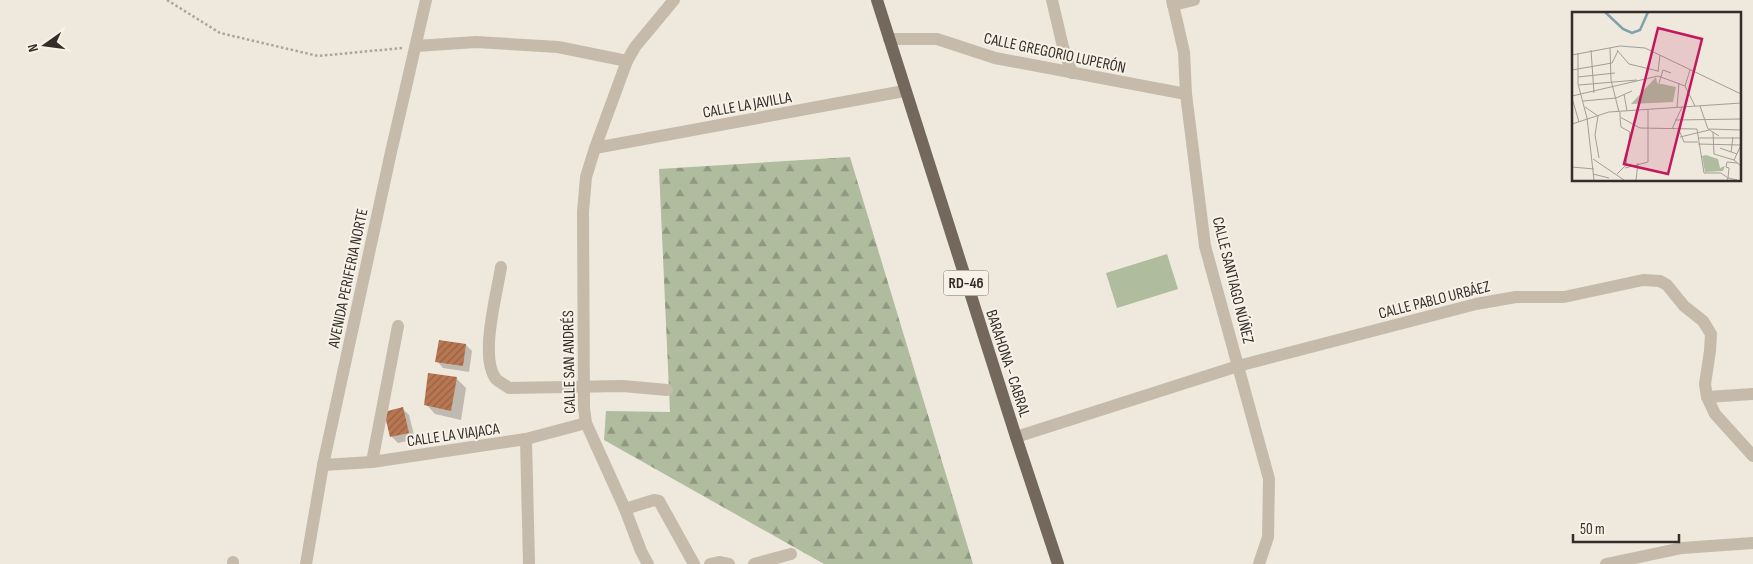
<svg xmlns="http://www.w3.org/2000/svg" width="1753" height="564" font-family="'Sofia Sans Condensed',sans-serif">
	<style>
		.grass { fill: #afbc9e }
		.forest { fill: url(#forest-firs) }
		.shadow { fill: #0003 }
		.building { fill: url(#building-hatch) }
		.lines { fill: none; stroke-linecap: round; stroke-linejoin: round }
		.path { stroke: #b1a494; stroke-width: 2.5; stroke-dasharray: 2.5 2.5; stroke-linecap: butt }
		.street { stroke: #c6baaa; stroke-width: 12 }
		.primary { stroke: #74675b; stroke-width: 12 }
		.labels { text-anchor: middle; stroke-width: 4; stroke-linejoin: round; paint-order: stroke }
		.shield { fill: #f7f2e8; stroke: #6e6862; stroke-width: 1 }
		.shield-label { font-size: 15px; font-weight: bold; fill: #342d29 }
		.street-label { font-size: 16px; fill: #342d29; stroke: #f7f2e8 }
		.inset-river { fill: none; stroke: #7fa2a9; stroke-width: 2.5 }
		.inset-road { fill: none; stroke: #a49d95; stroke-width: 1 }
		.view { fill: #c2185b; fill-opacity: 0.15; stroke: #c2185b; stroke-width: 2.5 }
		.inset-edge { fill: none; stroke: #342d29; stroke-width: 2.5 }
	</style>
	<defs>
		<pattern id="forest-firs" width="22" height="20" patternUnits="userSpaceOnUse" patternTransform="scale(1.25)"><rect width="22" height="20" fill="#afbc9e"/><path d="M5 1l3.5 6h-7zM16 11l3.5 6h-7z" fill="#8f9981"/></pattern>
		<pattern id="building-hatch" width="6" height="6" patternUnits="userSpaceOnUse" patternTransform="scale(1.25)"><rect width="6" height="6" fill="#b87652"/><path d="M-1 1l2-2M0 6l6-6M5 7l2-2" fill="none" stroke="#966144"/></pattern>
	</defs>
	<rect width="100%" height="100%" fill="#efe8dd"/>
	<polygon class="grass" points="1167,254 1178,289 1117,308 1106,273"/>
	<polygon class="forest" points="850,157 973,564 824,564 604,440 606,411 670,412 659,169"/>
	<g class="shadow">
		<polygon points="466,345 472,351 469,372 443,368 437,361"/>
		<polygon points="456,378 466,388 461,420 435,414 426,404"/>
		<polygon points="403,409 409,415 415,439 398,443 391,436"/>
	</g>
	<g class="building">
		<polygon points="439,340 466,344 463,366 435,362"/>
		<polygon points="428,373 457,377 451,411 424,405"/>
		<polygon points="403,407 409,433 390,437 384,412"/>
	</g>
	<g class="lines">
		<polyline class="path" points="167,0 220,33 318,56 402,48"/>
		<g class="street">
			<polyline points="1052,0 1063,47 1072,73"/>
			<polyline points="1172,0 1184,52 1186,94 1205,246 1269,479 1268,537 1259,564"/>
			<polyline points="1173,5 1194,0"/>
			<polyline points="889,39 937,39 995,58 1186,94"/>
			<polyline points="416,46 476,42 558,47 627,61"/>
			<polyline points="595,148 904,91"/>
			<path d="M501,267C497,294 479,357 496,379C499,382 505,385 509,388L623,386L667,390"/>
			<polyline points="1707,397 1753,394"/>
			<polyline points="1016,437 1238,366 1476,304 1516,297 1564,297 1643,280 1660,281 1667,285 1684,306 1703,321 1711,334 1710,351 1705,384 1707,397 1715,414 1753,456"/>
			<polyline points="526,439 529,564"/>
			<polyline points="372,462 398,326"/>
			<polyline points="323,465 372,462 526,439 586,423"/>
			<polyline points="625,509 654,500 659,501 694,564"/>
			<polyline points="233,564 233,562"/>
			<polyline points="306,564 323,465 391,152 426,0"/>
			<polyline points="648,564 641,551 625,509 586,423 584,408 583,212 586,177 595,148 627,61 635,47 674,0"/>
			<polyline points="710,564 719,562 729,564"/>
			<polyline points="754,564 791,554"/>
			<polyline points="1606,564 1682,548 1753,543"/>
		</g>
		<polyline class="primary" points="877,0 1016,437 1058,564"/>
	</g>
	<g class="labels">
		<rect class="shield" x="943.5" y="270.5" width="45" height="25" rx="4"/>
		<g class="shield-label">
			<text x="966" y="288">RD-46</text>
		</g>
		<g class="street-label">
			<text transform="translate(1055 52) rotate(12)" y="6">CALLE GREGORIO LUPERÓN</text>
			<text transform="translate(747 104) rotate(-10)" y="6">CALLE LA JAVILLA</text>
			<text transform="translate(347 278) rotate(-78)" y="6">AVENIDA PERIFERIA NORTE</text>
			<text transform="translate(1234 280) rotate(76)" y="6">CALLE SANTIAGO NÚÑEZ</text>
			<text transform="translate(1434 299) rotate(-14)" y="6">CALLE PABLO URBÁEZ</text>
			<text transform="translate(568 362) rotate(-91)" y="6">CALLE SAN ANDRÉS</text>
			<text transform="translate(1009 363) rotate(72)" y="6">BARAHONA - CABRAL</text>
			<text transform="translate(453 434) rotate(-8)" y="6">CALLE LA VIAJACA</text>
		</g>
	</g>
	<g transform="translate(1572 12)">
		<rect width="169" height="169" fill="#efe8dd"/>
		<path d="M134,143L146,147L148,156L153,154L151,159L133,160L130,144Z" fill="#afbc9e"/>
		<path d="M84,65L85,71L104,75L101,90L59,92Z" fill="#afbc9e"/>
		<path class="inset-river" d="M33,0L51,17L60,21L68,18L76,0"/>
		<path class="inset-road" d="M38,36L39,68L47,100M19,38L22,81M45,38L57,52L86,59M6,41V72L15,106L22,168M0,43L48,34L73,36L169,82M0,58L40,51L46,39M86,60L88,43M6,65L43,61M87,71L91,58L99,61M7,73L65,68M113,74L118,58M52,82L55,99M0,84L86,64L113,74L123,94M0,86L7,110M11,89L44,86L60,79M128,94L136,117L147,124M13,95L26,104L23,123L27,146M105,95L107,71M48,100V105L68,116L125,117L132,161H149L156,166L155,168M103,108L169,107M0,112L37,100L169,91M100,117L110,95M137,117L169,118M107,118L112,130H126M141,120L142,142L162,148L169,154M108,125L137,118M126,126H169M126,132L168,133M148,136L165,142M159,140L161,125M21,147L52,168M162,148L169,133M0,155L22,157M53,156L76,150V98M21,162L37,166M45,162L54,153L58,120L49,115L48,106M64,168L66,151M165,168L156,166L157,156L154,155L155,150L166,151"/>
		<path class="view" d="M86,16L130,27L96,162L52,152Z"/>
		<rect width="169" height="169" class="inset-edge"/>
	</g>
	<g transform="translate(45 45) rotate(256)" stroke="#f7f2e8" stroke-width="4" paint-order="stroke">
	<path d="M0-4L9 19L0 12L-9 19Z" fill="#342d29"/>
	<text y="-8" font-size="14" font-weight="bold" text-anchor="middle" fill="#342d29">N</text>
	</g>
	<path d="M1573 534v8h106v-8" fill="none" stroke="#342d29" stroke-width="2.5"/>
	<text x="1580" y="534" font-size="15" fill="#342d29" stroke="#f7f2e8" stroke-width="4" paint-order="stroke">50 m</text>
</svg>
